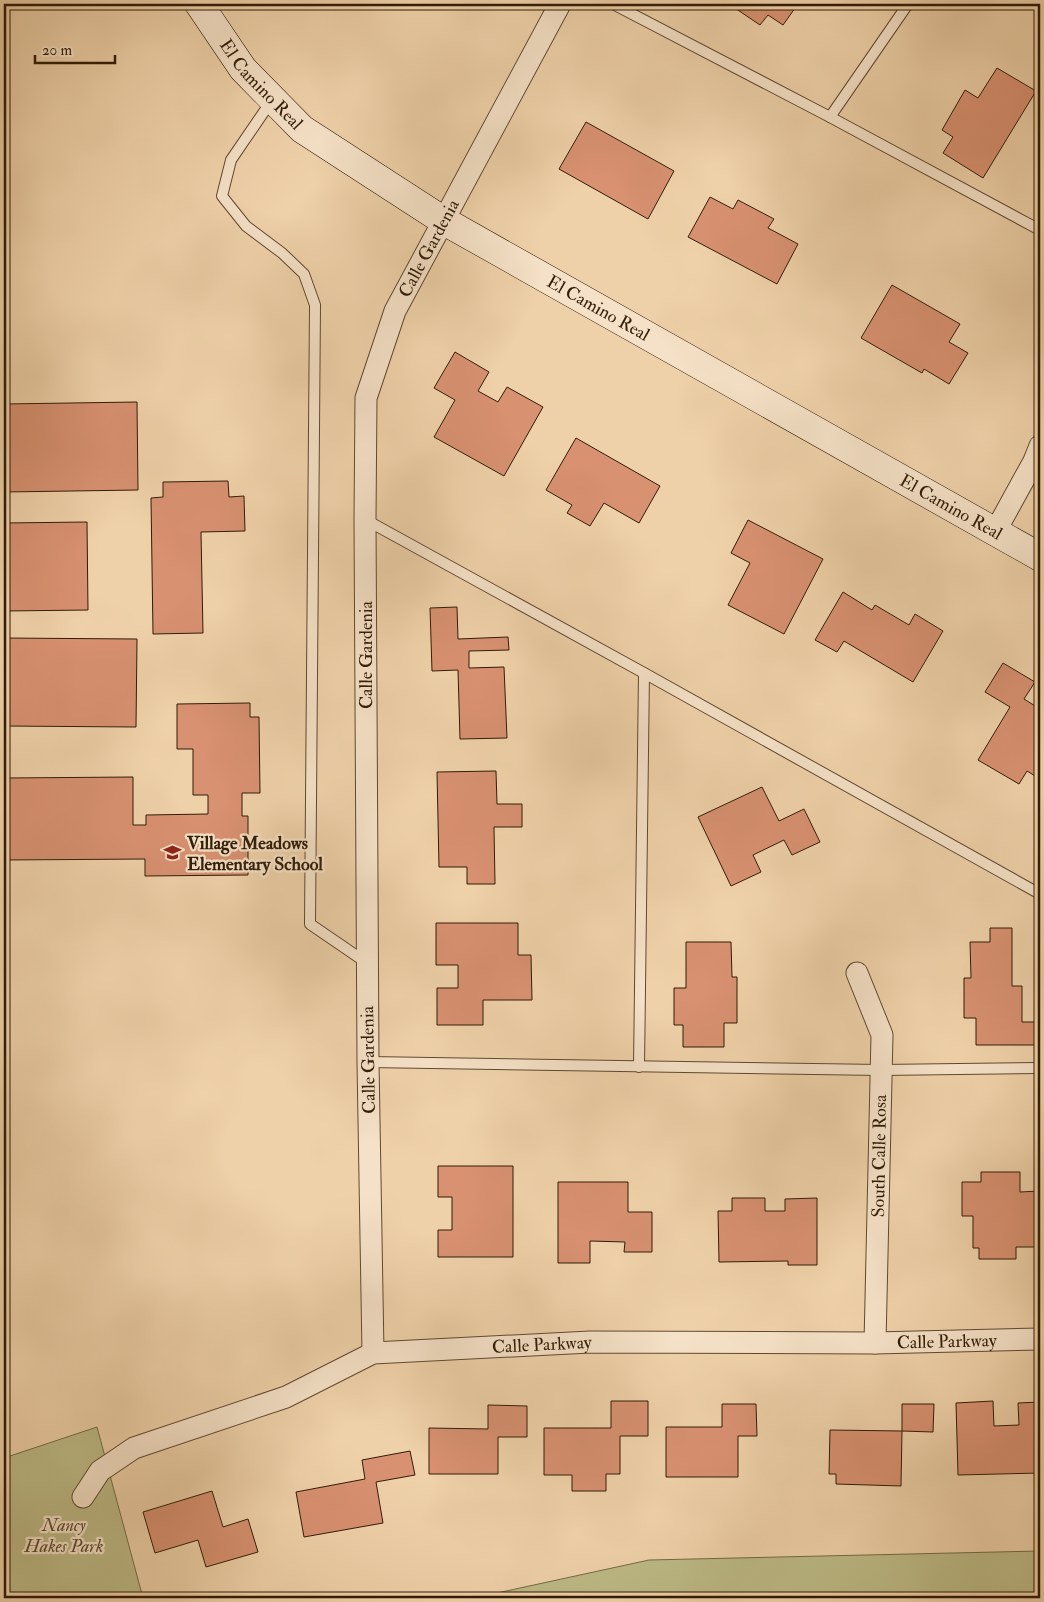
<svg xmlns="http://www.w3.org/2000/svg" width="1044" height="1602" font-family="'IM FELL Double Pica',serif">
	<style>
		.green { fill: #bcba86; stroke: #766b46 }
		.building { fill: #d89171; stroke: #301c07 }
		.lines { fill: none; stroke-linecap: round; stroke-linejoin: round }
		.lane-casing { stroke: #604930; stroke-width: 12 }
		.street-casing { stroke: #604930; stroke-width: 23 }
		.secondary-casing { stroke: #301c07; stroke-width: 29 }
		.lane { stroke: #f5e1c7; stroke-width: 10 }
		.street { stroke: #f5e1c7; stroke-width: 21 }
		.secondary { stroke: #f5e1c7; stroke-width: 28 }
		.labels { text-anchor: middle; stroke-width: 4.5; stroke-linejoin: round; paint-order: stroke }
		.street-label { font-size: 18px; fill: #301c07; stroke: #f5e1c7 }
		.poi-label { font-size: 18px; font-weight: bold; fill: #301c07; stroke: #f5e1c7; text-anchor: start }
		.park-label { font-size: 18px; font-style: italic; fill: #5a4b2d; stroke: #f5e1c7 }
	</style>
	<rect width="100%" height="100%" fill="#efd1a9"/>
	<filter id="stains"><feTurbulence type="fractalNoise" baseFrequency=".004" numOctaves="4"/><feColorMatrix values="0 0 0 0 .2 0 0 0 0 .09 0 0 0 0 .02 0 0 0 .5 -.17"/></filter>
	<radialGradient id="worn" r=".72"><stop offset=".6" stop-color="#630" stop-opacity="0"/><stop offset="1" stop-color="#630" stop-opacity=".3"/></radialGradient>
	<g class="green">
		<polygon points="97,1427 143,1598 4,1598 4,1458"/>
		<polygon points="1040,1551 1040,1598 474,1598 649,1560"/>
	</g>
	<g class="building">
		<polygon points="729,4 798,4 783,25 768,15 760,25"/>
		<polygon points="997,68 1036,91 983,178 943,153 953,137 942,130 965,90 978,98"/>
		<polygon points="586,122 674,171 648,219 559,169"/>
		<polygon points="710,197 733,209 738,200 774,219 768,228 798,244 777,284 688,237"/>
		<polygon points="892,285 960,324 949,342 968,353 949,384 924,369 922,373 861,338"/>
		<polygon points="455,352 489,372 478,391 498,402 507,387 543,407 504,476 434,437 455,400 434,388"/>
		<polygon points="137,402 138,490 4,492 4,404"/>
		<polygon points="576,438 660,486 639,523 604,503 590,526 567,513 572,505 546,490"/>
		<polygon points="228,481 229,497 244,496 245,531 201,532 203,633 153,634 151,498 163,497 163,482"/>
		<polygon points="748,520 823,559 784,634 728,605 750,563 731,553"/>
		<polygon points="87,522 88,610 4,611 4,523"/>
		<polygon points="843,592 872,610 875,605 909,625 915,614 943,631 913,682 844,641 837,652 815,640"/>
		<polygon points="457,607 458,639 508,637 509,650 469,651 469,668 504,667 507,738 460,739 458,670 432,671 430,608"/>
		<polygon points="4,638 137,639 136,727 4,726"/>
		<polygon points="1003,663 1035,682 1024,699 1040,709 1040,779 1027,771 1019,784 978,760 1010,707 985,692"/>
		<polygon points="250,703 250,717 259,717 260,793 242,793 242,816 248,816 248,875 145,876 145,859 4,860 4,778 133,777 133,825 146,825 146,815 208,814 208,795 193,795 193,749 177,749 177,704"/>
		<polygon points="496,771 497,804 522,804 522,827 494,827 495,884 467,884 467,867 439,867 437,772"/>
		<polygon points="762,787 779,821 804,809 820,842 792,855 784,840 753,855 761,872 731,886 698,817"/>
		<polygon points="436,923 518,923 518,955 531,955 532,1000 483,1000 483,1025 437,1025 437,988 458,988 458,965 436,965"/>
		<polygon points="990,928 1012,928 1012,986 1022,986 1022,1022 1036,1022 1036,1045 976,1045 976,1018 964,1018 964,978 971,978 970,942 990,942"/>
		<polygon points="686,942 731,942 732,977 737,977 737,1023 724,1023 724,1047 683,1047 683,1025 674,1025 674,988 686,988"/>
		<polygon points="438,1166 513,1166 513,1257 438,1257 438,1230 452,1230 452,1197 438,1197"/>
		<polygon points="981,1172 1020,1172 1020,1192 1040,1191 1040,1247 1016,1247 1016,1259 979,1259 979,1248 973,1248 973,1216 962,1216 962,1182 981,1182"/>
		<polygon points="558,1182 628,1182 628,1212 652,1212 652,1252 624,1252 625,1242 590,1241 590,1263 558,1263"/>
		<polygon points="732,1198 765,1198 765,1211 785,1211 785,1199 817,1198 817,1265 788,1265 788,1261 719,1262 718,1211 732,1211"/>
		<polygon points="611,1401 648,1401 648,1436 620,1436 620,1474 606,1474 606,1491 572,1491 572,1475 544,1475 544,1428 611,1428"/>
		<polygon points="993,1401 994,1426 1019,1425 1018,1403 1040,1402 1040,1473 958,1475 956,1403"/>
		<polygon points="722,1404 756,1404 757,1436 738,1436 738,1477 666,1477 666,1427 722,1427"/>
		<polygon points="902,1404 934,1404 933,1432 902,1431"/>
		<polygon points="488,1405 527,1406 527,1437 498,1437 498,1474 429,1474 429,1428 488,1429"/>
		<polygon points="830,1430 902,1431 901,1486 836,1484 836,1474 829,1474"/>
		<polygon points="410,1451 415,1475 376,1482 383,1523 304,1537 296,1492 365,1479 362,1460"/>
		<polygon points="212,1491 223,1527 248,1519 258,1552 206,1567 198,1540 155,1553 143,1512"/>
	</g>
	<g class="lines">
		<defs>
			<g id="lane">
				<polyline points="613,4 830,117 1040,230"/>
				<polyline points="272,100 231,160 222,196 246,226 282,253 304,274 315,305 310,924 367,963"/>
				<polyline points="830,117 908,4"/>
				<polyline points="366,520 644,673 1040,894"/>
				<polyline points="368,1062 881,1070 1040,1068"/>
				<polyline points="639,1067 644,673"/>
			</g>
			<g id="street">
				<polyline points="995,532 1034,461 1040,446"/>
				<polyline points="857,973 882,1035 875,1343"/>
				<path id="s1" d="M373,1353L368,1062L365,520L366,398L395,311L560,4"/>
				<path id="s2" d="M83,1497L100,1471L134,1448L286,1397L373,1353L590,1342L875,1343L1040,1339"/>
			</g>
			<g id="secondary">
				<path id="s3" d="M199,4L243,69L302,129L444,221L1040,557"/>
			</g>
		</defs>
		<use href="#lane" class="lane-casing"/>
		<use href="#street" class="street-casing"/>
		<use href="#secondary" class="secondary-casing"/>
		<use href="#lane" class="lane"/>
		<use href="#street" class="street"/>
		<use href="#secondary" class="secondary"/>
	</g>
	<defs>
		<symbol id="school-bare" viewBox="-9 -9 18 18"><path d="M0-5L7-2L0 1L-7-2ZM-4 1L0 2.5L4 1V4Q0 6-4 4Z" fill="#8f2418" stroke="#f5e1c7" stroke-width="2.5" paint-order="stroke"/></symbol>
	</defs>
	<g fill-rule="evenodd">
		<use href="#school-bare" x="160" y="840" width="25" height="25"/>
	</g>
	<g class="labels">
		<g class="street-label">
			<text dy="6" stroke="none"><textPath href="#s3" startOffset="102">El Camino Real</textPath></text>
			<text dy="6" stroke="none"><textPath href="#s1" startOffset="1118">Calle Gardenia</textPath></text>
			<text dy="6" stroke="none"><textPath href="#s3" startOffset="509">El Camino Real</textPath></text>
			<text dy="6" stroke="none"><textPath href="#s3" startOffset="914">El Camino Real</textPath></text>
			<text transform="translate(366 655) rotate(-90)" y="6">Calle Gardenia</text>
			<text transform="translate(368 1060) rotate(-91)" y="6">Calle Gardenia</text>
			<text transform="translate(879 1156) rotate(-89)" y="6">South Calle Rosa</text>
			<text dy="6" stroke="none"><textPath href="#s2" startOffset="904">Calle Parkway</textPath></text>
			<text dy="6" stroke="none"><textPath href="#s2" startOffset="499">Calle Parkway</textPath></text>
		</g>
		<g class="poi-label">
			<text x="187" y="849">Village Meadows<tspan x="187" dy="21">Elementary School</tspan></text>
		</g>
		<g class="park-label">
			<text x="64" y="1531">Nancy<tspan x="64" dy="21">Hakes Park</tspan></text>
		</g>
	</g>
	<rect width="1044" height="1602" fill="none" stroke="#efd1a9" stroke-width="20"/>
	<rect x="5" y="5" width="1034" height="1592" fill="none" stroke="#301c07" stroke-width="2.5"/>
	<rect x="10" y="10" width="1024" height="1582" fill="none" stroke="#301c07"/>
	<path d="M35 55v8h80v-8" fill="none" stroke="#301c07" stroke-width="2.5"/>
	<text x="42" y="55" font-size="15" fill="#301c07" stroke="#f5e1c7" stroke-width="4" paint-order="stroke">20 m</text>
	<rect width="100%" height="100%" filter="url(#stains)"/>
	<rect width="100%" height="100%" fill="url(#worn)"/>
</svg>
